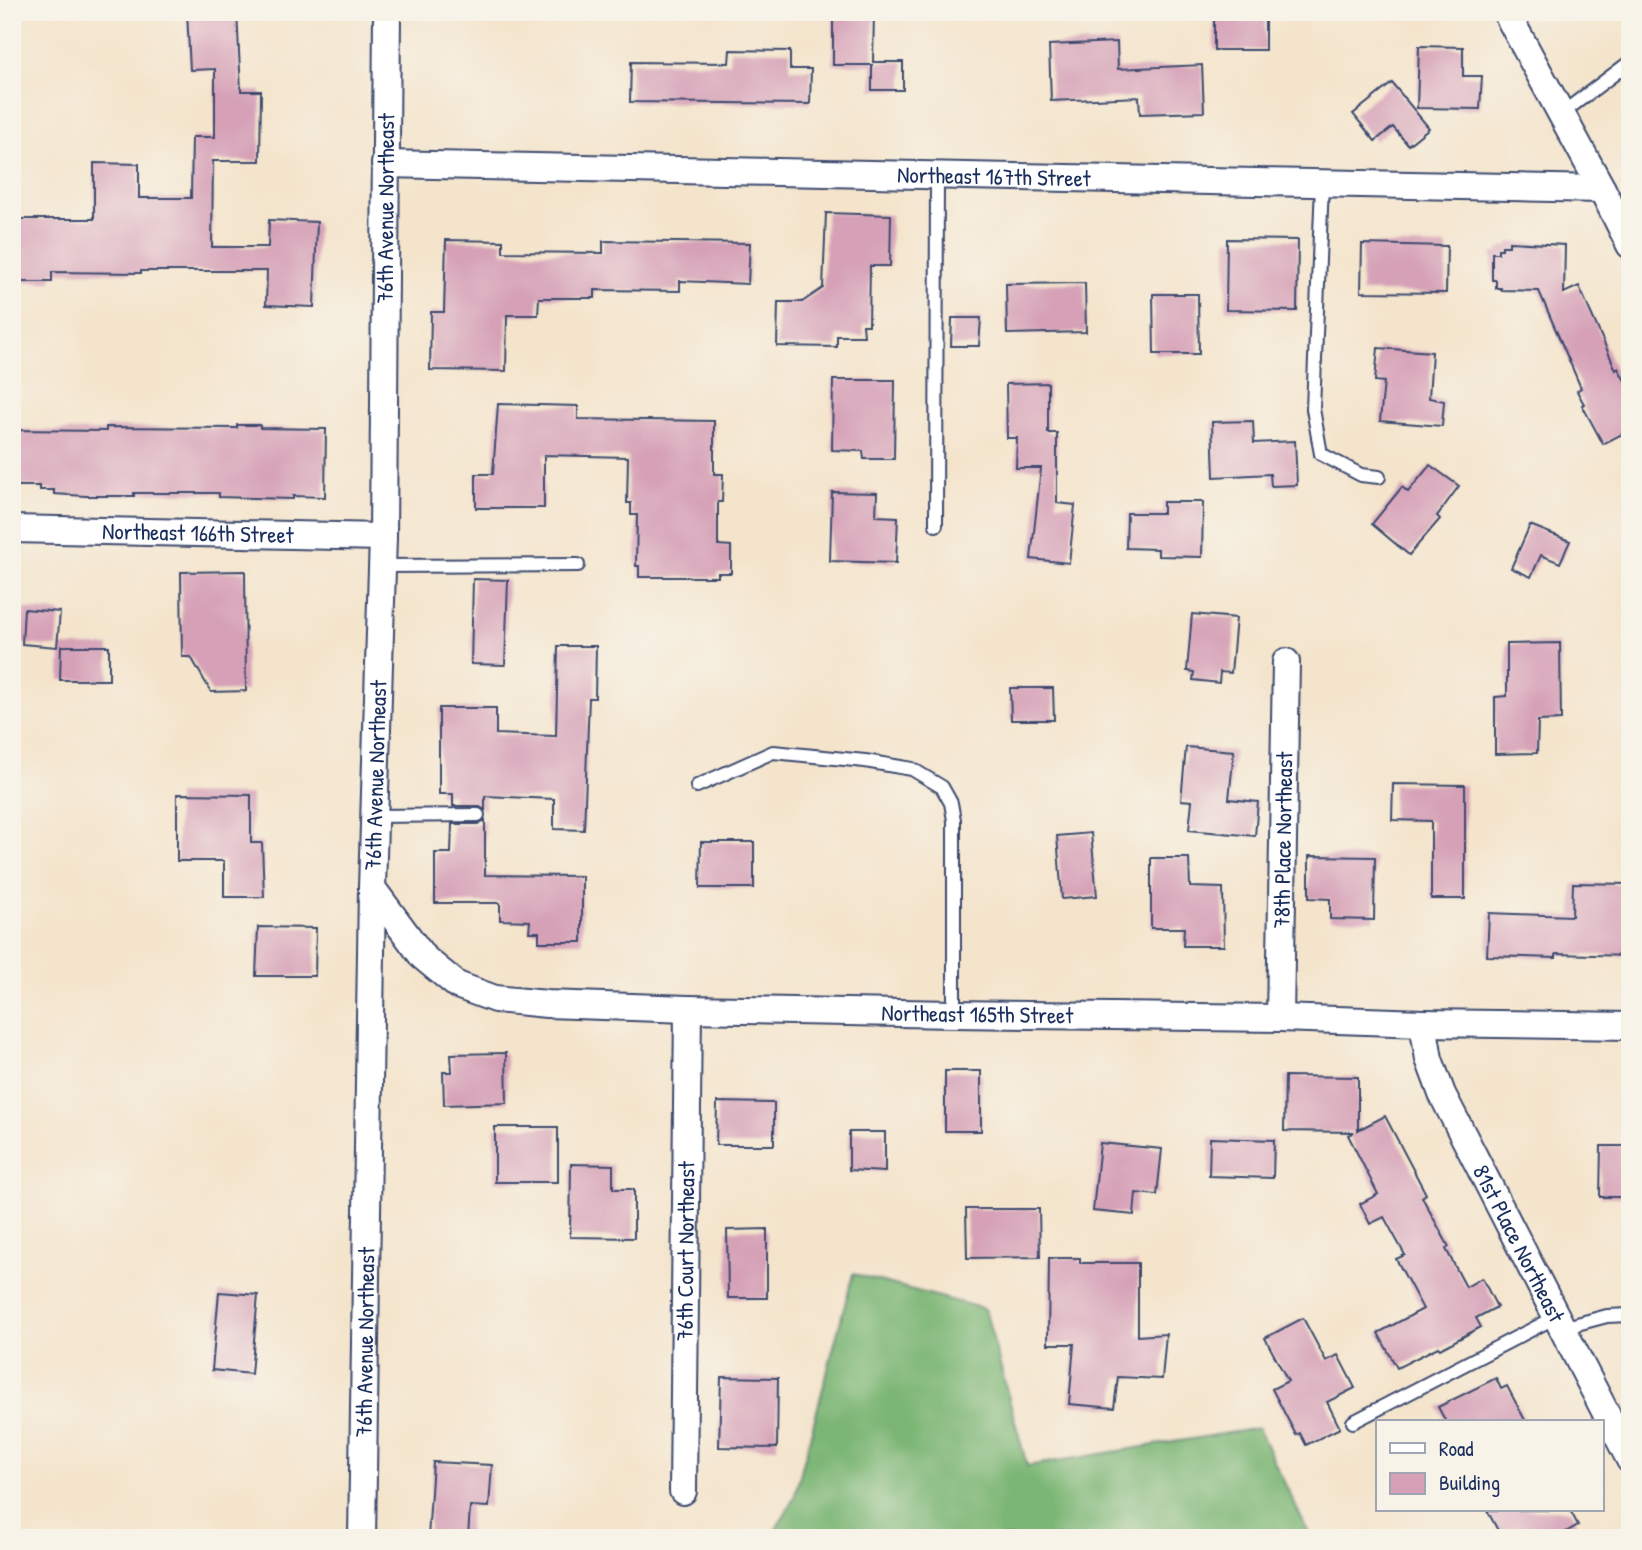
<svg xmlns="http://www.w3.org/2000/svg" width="1642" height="1550" font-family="'Patrick Hand',sans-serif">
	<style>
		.forest { fill: #7bb675; stroke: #4b726a; stroke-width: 2 }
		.building { fill: #d6a1b7 }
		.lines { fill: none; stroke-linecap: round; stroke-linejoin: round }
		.lane-casing { stroke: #3c4a6e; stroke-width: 16 }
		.street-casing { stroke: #3c4a6e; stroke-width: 30 }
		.lane { stroke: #fff; stroke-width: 12 }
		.street { stroke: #fff; stroke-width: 26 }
		.labels { text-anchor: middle; stroke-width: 7; stroke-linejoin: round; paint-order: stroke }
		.street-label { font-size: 23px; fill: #1b2f5e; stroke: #f7f3e8 }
	</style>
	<rect width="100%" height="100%" fill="#f7f3e8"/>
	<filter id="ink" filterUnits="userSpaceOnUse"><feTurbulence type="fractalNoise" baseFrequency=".0143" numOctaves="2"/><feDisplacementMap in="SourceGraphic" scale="14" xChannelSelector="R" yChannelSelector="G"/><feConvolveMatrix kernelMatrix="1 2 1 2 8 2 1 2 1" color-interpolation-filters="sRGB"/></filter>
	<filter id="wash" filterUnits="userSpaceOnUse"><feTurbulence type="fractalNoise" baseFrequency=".00686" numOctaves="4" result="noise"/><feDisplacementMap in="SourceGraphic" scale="28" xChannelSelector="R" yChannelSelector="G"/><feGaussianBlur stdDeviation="1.57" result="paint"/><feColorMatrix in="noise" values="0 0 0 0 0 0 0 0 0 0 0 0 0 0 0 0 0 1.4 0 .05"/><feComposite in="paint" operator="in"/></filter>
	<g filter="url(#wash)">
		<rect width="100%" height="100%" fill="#f4e4cc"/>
		<polygon class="forest" points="853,1274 985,1309 1027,1466 1258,1428 1311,1538 771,1538 794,1498"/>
		<g id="blocks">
			<g class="building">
				<polygon points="187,12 237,12 241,91 261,91 260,161 213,161 212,247 268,247 269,220 317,222 314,307 266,305 267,271 141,271 141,273 52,272 52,282 12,282 12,219 94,219 94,163 139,164 139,198 191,198 192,137 215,137 215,69 190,70"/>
				<polygon points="833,12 874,12 873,62 903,62 903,90 872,90 872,65 833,65"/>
				<rect x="1214" y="12" width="51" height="38"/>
				<polygon points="1117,42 1118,69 1202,65 1204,112 1140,114 1139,97 1051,101 1049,45"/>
				<polygon points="1419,46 1463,47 1463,76 1482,76 1480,109 1417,108"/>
				<polygon points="730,50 790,51 790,69 811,69 810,104 630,102 631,62 729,63"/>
				<polygon points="1392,83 1429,128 1408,145 1393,127 1375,141 1353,114"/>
				<polygon points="826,213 891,215 890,266 870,266 869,325 863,325 864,336 837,336 837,347 777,346 778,302 802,302 823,288"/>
				<polygon points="1227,239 1298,240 1297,311 1226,310"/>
				<polygon points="446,240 503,241 503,252 603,253 603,241 750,243 748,284 680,281 680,291 595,290 595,298 539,298 538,315 507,315 506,371 430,370 431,312 444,312"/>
				<polygon points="1509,242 1565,245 1564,293 1579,286 1616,370 1618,368 1630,390 1630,430 1603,444 1582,405 1584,404 1577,391 1581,388 1539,291 1501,290 1501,288 1496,288 1496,280 1492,280 1492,253 1498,253 1498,249 1502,249 1502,246 1509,246"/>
				<polygon points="1362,244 1447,246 1446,293 1361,292"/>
				<polygon points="1085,283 1086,332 1007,334 1006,284"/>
				<polygon points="1153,294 1198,294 1199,354 1154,354"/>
				<polygon points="952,318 981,318 979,346 951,346"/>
				<polygon points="1378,348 1432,352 1429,398 1444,401 1442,426 1380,421 1384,382 1375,381"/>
				<polygon points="833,380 895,380 894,459 864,459 863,451 832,450"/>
				<polygon points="1048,383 1048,433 1057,433 1057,503 1075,505 1069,563 1031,559 1041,468 1016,468 1017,438 1007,438 1006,384"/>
				<polygon points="498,404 578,406 578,419 714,421 714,474 723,474 722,502 718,502 718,545 731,546 731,573 718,573 718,577 639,577 639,566 636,566 637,515 631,515 631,503 627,503 628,457 544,455 544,508 476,508 476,474 493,474"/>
				<polygon points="1253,421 1254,443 1295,441 1297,485 1271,486 1270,474 1214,477 1212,422"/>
				<polygon points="237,425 260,425 260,428 326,429 325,497 293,496 293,499 219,497 219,493 134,493 134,496 86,496 54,494 54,490 40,490 40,486 12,486 12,430 106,431 106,427 237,428"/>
				<polygon points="1430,465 1459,486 1437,516 1440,519 1409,555 1372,524 1402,487 1408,492"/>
				<polygon points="832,492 877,493 876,516 898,517 896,563 830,561"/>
				<polygon points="1163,502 1203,502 1202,557 1158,556 1158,549 1126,548 1127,513 1163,513"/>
				<polygon points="1530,525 1570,541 1560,563 1541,555 1531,577 1511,568"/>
				<polygon points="245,571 246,691 211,692 191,657 182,657 181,572"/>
				<polygon points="473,579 508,580 505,665 471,664"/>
				<polygon points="24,609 60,612 57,647 22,644"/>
				<polygon points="1192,614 1236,618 1231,673 1220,672 1219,683 1193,680 1194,672 1187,671"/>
				<polygon points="1560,643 1561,720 1538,721 1537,753 1495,754 1495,697 1507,696 1507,644"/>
				<polygon points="61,646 109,646 109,680 60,680"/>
				<polygon points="558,646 596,646 595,698 589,698 584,830 554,829 554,799 485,796 485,810 478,806 453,806 453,794 439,794 439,708 496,708 496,734 556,736"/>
				<polygon points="1010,688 1053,688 1054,720 1011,720"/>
				<polygon points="1186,747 1234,751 1229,799 1258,802 1255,836 1189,830 1192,801 1181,800"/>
				<polygon points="1393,784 1465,785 1465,899 1431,899 1431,821 1392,820"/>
				<polygon points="177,794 251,795 251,843 262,843 264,897 224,897 224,861 177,861"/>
				<polygon points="485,820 485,875 582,876 582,942 539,942 539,932 529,932 530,921 500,920 500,903 435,903 435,853 451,853 452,824 478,824"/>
				<polygon points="1091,833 1097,896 1062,899 1057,836"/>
				<polygon points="701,842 754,842 754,888 700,888"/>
				<polygon points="1309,856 1375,857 1374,920 1330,919 1330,899 1309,898"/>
				<polygon points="1151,858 1189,858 1190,887 1223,888 1224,946 1183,946 1184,928 1151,928"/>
				<polygon points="1573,883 1630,884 1630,956 1556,954 1556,958 1487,956 1489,913 1572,916"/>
				<polygon points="258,927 316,928 315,976 256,976"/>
				<polygon points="506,1053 507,1103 444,1105 443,1072 452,1072 451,1054"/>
				<rect x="945" y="1071" width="36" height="60"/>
				<polygon points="1285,1076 1358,1077 1358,1130 1385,1116 1426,1194 1422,1197 1449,1247 1446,1249 1466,1287 1482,1278 1497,1307 1476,1318 1481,1327 1440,1349 1438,1347 1397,1368 1378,1333 1423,1309 1396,1259 1405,1255 1384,1217 1370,1224 1360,1204 1378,1194 1348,1135 1354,1132 1284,1131"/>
				<polygon points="717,1102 774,1103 774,1145 716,1145"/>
				<rect x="495" y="1127" width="63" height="55"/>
				<polygon points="849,1132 885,1132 885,1172 849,1170"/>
				<polygon points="1210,1138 1274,1140 1273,1178 1209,1176"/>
				<polygon points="1100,1143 1162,1149 1157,1195 1136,1193 1134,1215 1093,1211"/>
				<polygon points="1601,1146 1630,1146 1630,1197 1600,1197"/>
				<polygon points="571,1164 613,1165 613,1189 634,1189 634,1238 570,1237"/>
				<polygon points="966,1209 1039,1209 1040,1257 967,1258"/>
				<polygon points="767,1229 767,1298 728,1298 727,1230"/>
				<polygon points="1049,1258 1080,1258 1080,1263 1138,1263 1138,1336 1166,1334 1162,1379 1118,1377 1114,1408 1069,1404 1074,1344 1048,1344"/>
				<polygon points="219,1292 258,1295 251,1374 212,1370"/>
				<polygon points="1303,1318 1326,1361 1338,1355 1355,1388 1327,1402 1340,1428 1306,1445 1300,1433 1296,1435 1272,1389 1288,1381 1265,1338"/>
				<polygon points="721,1377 778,1378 777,1448 719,1447"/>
				<polygon points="1496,1378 1501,1389 1507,1386 1526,1422 1446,1422 1438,1407"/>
				<polygon points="433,1462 492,1465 489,1507 470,1506 468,1538 428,1538"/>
				<polygon points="1487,1510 1570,1510 1578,1525 1555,1538 1502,1538"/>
			</g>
		</g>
	</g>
	<g filter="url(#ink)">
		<use href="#blocks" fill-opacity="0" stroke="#3c4a6e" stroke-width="2"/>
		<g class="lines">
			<defs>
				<g id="lane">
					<polyline points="1561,114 1630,62"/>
					<polyline points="1322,184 1313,409 1321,454 1361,475 1379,477"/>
					<polyline points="936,525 937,176"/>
					<polyline points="382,566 578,565"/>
					<polyline points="697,786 773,752 865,761 912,769 942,787 951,803 954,820 954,1014"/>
					<polyline points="374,816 478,815"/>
					<polyline points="1562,1328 1607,1316 1630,1315"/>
					<polyline points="1353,1422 1556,1317"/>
				</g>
				<g id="street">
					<polyline points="1506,12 1602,189 1630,245"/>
					<path id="s1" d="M385,164L1602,189"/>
					<path id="s2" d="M12,529L383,537"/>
					<path id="s3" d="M372,888L423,957L457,985L495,999L547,1004L688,1009L954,1014L1280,1018L1423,1023L1630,1026"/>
					<path id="s4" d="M1280,1018L1286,662"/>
					<path id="s5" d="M1423,1023L1429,1059L1442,1094L1630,1460"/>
					<path id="s6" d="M683,1491L688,1009"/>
					<path id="s7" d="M362,1538L372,888L383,537L387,12"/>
				</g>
			</defs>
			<use href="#lane" class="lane-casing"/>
			<use href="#street" class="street-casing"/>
			<use href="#lane" class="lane"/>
			<use href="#street" class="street"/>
		</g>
	</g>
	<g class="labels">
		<g class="street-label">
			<text dy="8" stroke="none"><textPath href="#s1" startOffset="609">Northeast 167th Street</textPath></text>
			<text dy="8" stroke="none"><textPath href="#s7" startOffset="1330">76th Avenue Northeast</textPath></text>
			<text dy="8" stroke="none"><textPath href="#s2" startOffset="186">Northeast 166th Street</textPath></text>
			<text dy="8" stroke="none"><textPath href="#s7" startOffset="763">76th Avenue Northeast</textPath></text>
			<text dy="8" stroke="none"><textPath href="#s4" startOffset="178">78th Place Northeast</textPath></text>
			<text dy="8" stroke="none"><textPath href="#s3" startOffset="653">Northeast 165th Street</textPath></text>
			<text dy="8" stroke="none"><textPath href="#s5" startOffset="242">81st Place Northeast</textPath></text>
			<text dy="8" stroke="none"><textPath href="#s6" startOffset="240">76th Court Northeast</textPath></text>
			<text dy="8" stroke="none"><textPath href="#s7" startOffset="196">76th Avenue Northeast</textPath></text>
		</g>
	</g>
	<rect width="1642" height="1550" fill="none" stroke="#f7f3e8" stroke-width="42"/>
	<rect x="1376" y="1420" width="228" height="91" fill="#f7f3e8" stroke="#9fa5b1" stroke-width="2"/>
	<rect x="1390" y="1443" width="35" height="10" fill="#ffffff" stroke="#9fa5b1" stroke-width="2"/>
	<text x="1439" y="1456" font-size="21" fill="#1b2f5e">Road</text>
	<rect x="1390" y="1473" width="35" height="21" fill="#d6a1b7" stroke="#9fa5b1" stroke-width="2"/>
	<text x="1439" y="1490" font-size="21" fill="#1b2f5e">Building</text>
</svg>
